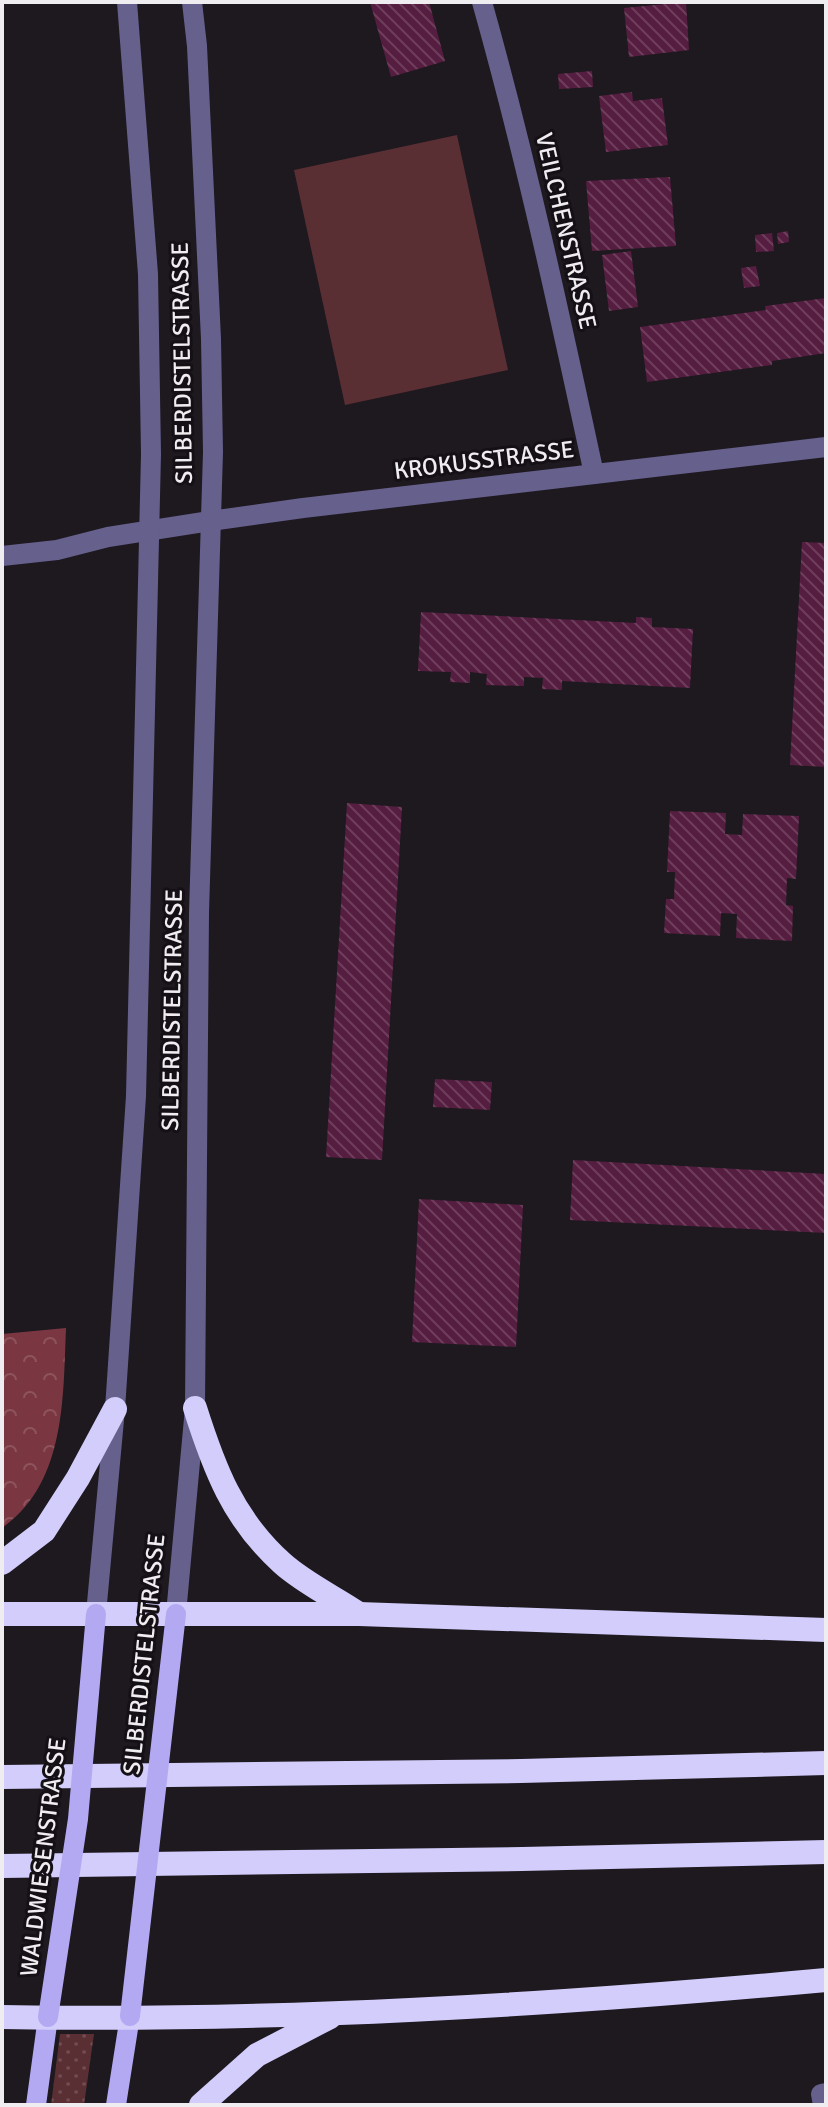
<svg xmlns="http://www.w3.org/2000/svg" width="828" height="2107" font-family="Signika,sans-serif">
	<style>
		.grass { fill: url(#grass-dots) }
		.forest { fill: url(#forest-crowns) }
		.garden { fill: #592f34 }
		.building { fill: url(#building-back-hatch) }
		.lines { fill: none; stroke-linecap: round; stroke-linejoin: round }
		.minor { stroke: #66608c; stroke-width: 20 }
		.major { stroke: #b3a9f3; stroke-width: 20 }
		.highway { stroke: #d2cdfa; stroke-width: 24 }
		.major-bridge { stroke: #b3a9f3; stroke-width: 20 }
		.labels { text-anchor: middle; stroke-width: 6; stroke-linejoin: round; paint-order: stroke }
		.street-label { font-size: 24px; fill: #f0edf1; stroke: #141016 }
	</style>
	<defs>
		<pattern id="grass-dots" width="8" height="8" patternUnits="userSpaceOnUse" patternTransform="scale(2)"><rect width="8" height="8" fill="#592f34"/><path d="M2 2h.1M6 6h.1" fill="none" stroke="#714d52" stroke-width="1.8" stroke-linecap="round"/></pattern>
		<pattern id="forest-crowns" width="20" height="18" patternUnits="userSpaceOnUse" patternTransform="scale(2)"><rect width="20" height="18" fill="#7a3741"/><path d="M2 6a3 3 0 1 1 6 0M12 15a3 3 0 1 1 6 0" fill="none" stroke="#8d545d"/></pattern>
		<pattern id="building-back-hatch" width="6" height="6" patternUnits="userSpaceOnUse" patternTransform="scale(2)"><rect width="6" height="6" fill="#551d40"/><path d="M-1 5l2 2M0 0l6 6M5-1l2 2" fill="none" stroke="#6e3e5c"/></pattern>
	</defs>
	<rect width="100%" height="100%" fill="#1e181f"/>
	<polygon class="grass" points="60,2034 94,2034 84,2105 51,2105"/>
	<path class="forest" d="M66,1328C63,1398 66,1483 2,1528V1334Z"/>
	<polygon class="garden" points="457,135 508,370 345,405 294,170"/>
	<g class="building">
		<polygon points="370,2 429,2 445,61 391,77"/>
		<polygon points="686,2 689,50 629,57 624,8"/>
		<polygon points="592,71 593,87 559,89 558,74"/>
		<polygon points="632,92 633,101 662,98 668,145 606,152 599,96"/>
		<polygon points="670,177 676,246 592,251 586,181"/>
		<polygon points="788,231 789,242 778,244 777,233"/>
		<polygon points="772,233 774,251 756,252 755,235"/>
		<polygon points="631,251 638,307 609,311 602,255"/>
		<polygon points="756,266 760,286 744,288 741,268"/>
		<polygon points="826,298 826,353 772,361 772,365 647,382 640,327 766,310 765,306"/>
		<polygon points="802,542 826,543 826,767 790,765"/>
		<polygon points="421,612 636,623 636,617 652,618 652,627 693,629 690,688 562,681 562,690 542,689 543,678 524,677 524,686 486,685 487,674 470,672 470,683 450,682 451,672 418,671"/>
		<polygon points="347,803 402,807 382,1160 326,1157"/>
		<polygon points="670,811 726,813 725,834 742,835 743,814 799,816 796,879 787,878 786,905 793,906 792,941 736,938 737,914 721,913 720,936 664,933 666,899 674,899 675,872 667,872"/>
		<polygon points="435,1079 492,1082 490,1110 433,1107"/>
		<polygon points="573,1160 826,1174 826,1233 570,1220"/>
		<polygon points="419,1199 523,1205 516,1347 412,1342"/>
	</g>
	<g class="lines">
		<g class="minor">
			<path d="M482,2C526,158 560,316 594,474"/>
			<polyline points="2,556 57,550 108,537 210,521 303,508 826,447"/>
			<polyline points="96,1614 115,1409 136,1096 151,454 148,274 127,2"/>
			<polyline points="176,1614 195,1408 199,913 213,452 211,339 197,46 192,2"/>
			<polyline points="823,2105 821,2094 826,2093"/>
		</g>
		<g class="major">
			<polyline points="36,2105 48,2017"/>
			<polyline points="116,2105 130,2016"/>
		</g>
		<g class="highway">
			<path d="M195,1408C214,1468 233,1519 282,1563C304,1583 334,1597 359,1614"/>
			<polyline points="2,1563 44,1531 78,1478 115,1409"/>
			<polyline points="2,1614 359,1614 826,1630"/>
			<polyline points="2,1777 521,1771 826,1763"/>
			<polyline points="2,1866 522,1859 826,1852"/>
			<path d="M2,2017C278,2022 552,2005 826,1980"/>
			<polyline points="201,2105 257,2055 330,2017"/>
		</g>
		<g class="major-bridge">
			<polyline points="130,2016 176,1614"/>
			<polyline points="48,2017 78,1819 96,1614"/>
		</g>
	</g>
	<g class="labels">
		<g class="street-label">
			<text transform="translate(566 231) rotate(77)" y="8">VEILCHENSTRASSE</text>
			<text transform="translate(182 363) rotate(-91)" y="8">SILBERDISTELSTRASSE</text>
			<text transform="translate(484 460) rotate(-7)" y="8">KROKUSSTRASSE</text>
			<text transform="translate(172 1010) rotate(-89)" y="8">SILBERDISTELSTRASSE</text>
			<text transform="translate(144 1654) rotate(-84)" y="8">SILBERDISTELSTRASSE</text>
			<text transform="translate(43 1857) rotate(-83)" y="8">WALDWIESENSTRASSE</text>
		</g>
	</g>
	<rect width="828" height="2107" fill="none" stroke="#f0edf1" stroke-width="8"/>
</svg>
